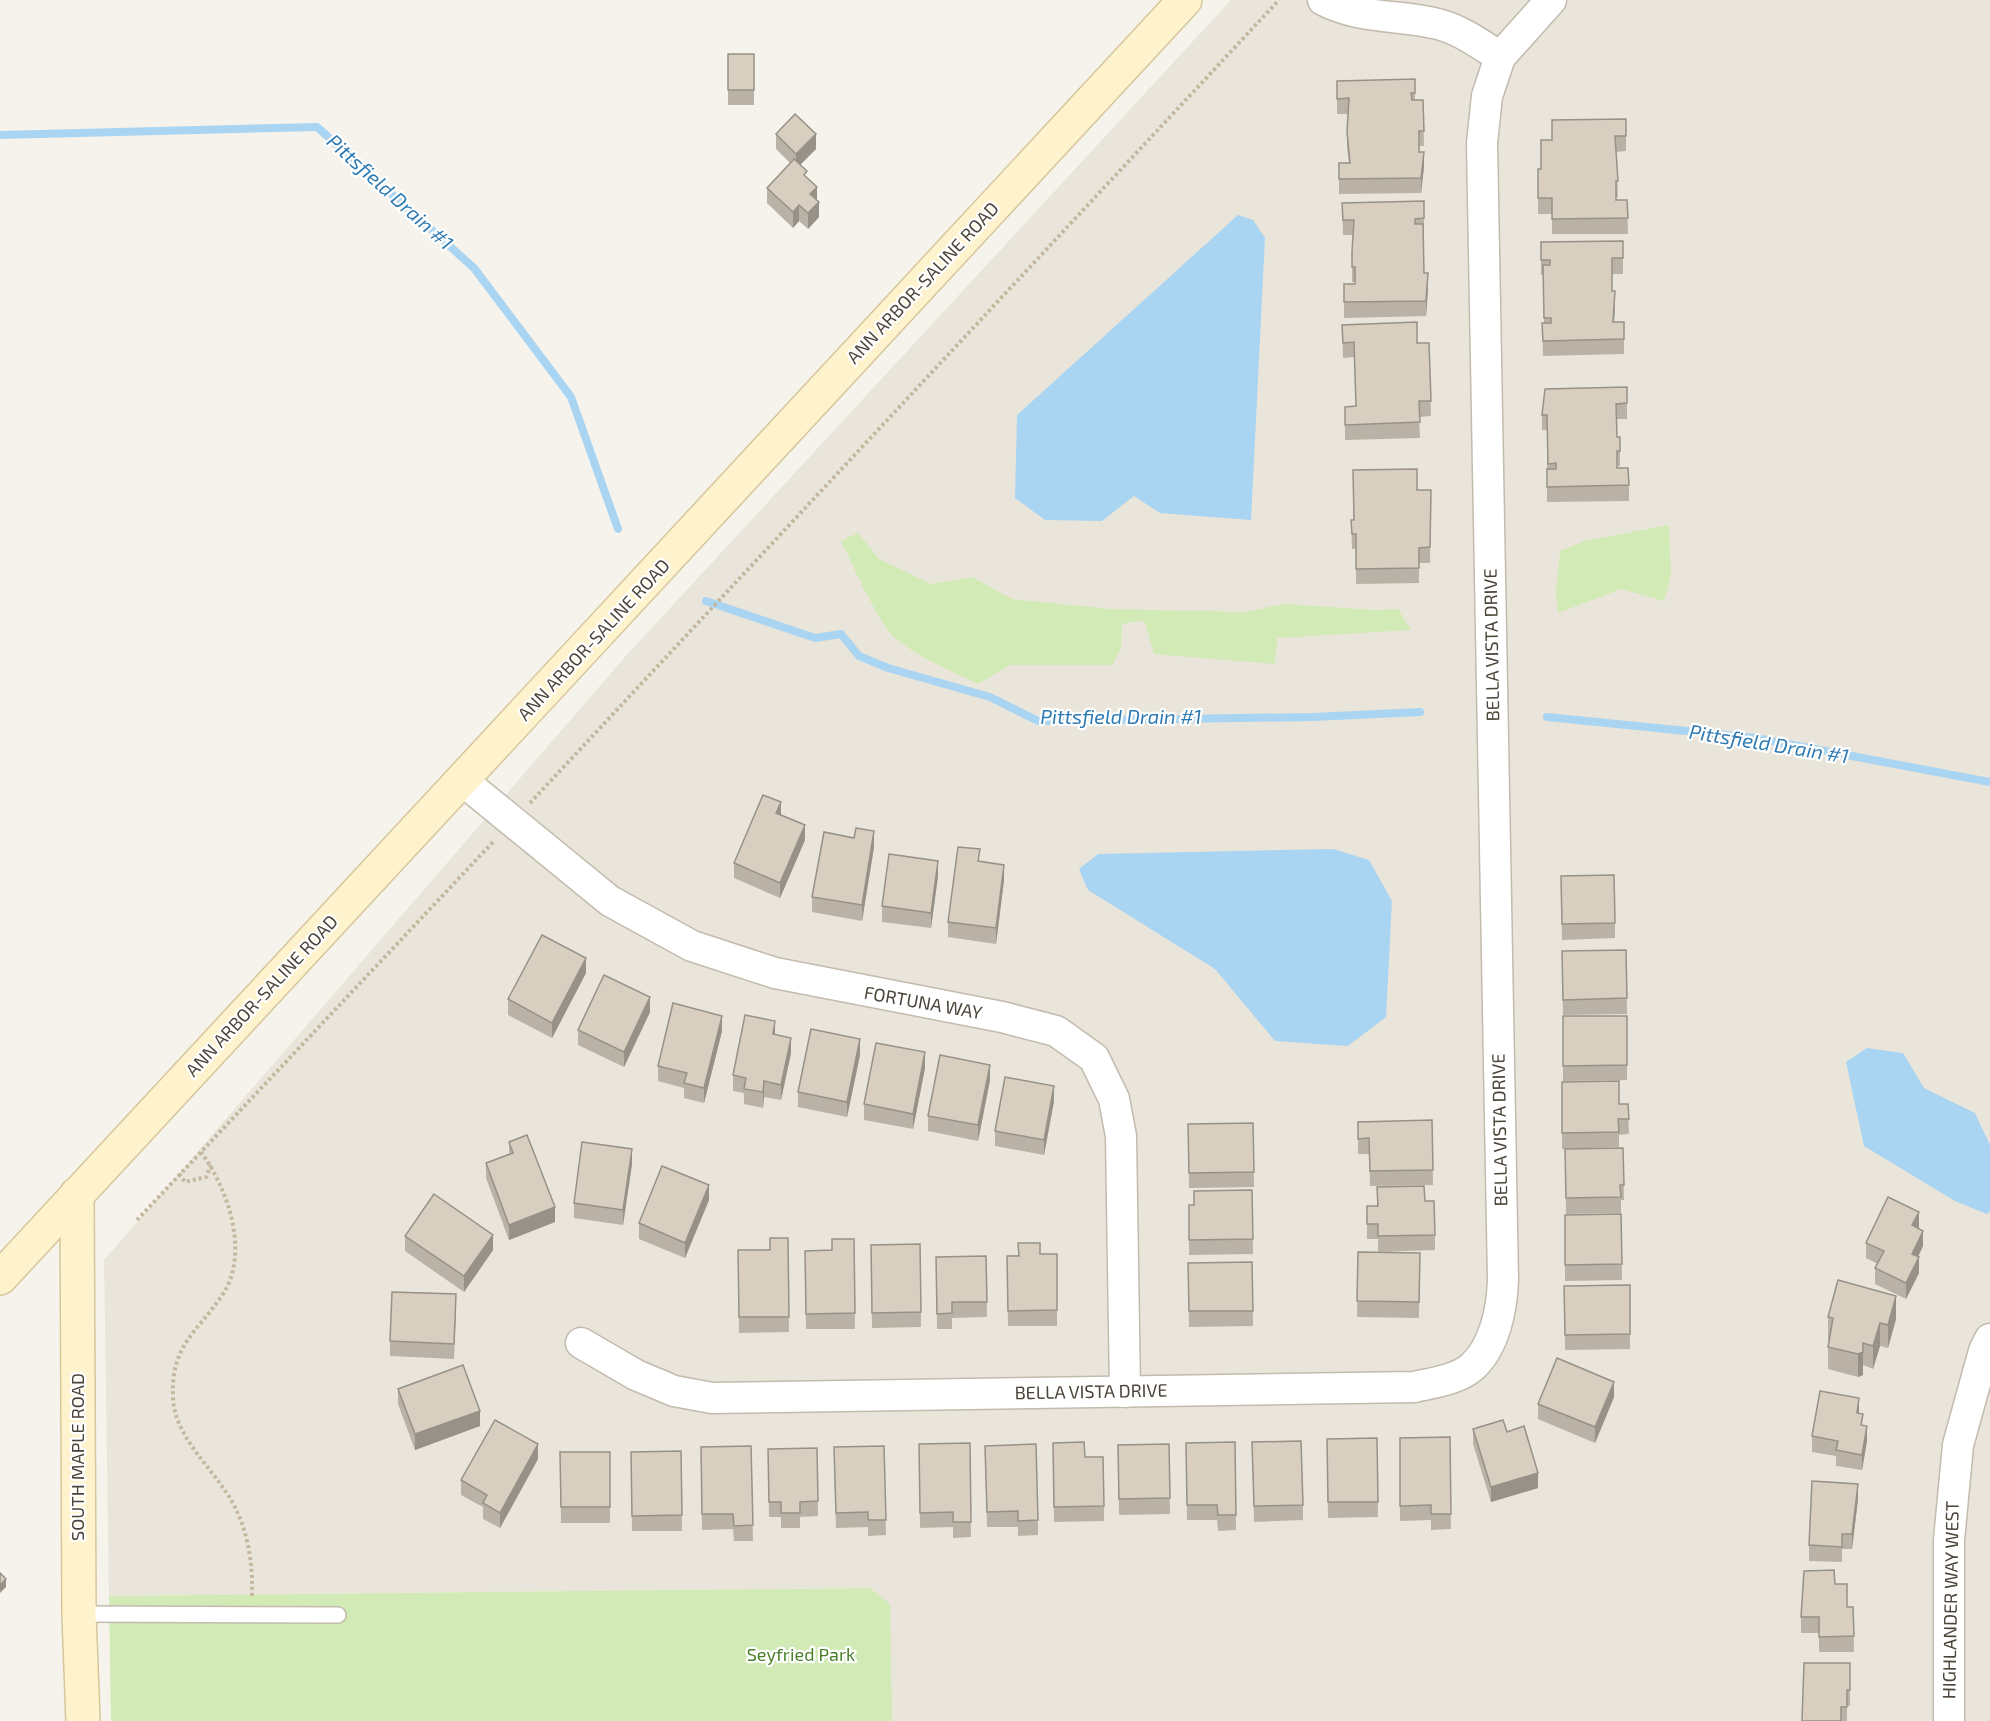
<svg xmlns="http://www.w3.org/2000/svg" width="1990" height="1721" font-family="'Exo 2',sans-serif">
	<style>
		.residential { fill: #eae5da }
		.green { fill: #d2eab5 }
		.water { fill: #a9d4f2 }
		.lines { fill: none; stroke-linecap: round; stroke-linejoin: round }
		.stream { stroke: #a9d4f2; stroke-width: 8 }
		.service-casing { stroke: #c2bbae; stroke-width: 18 }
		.minor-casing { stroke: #c2bbae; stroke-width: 33 }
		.secondary-casing { stroke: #d6c79b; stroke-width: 36 }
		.path { stroke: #c4b79f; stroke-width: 4; stroke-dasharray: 3 3; stroke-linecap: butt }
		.service { stroke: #fff; stroke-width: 15 }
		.minor { stroke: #fff; stroke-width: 30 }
		.secondary { stroke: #fff3cd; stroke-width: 33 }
		.wall { fill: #bab2a6 }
		.shaded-wall { fill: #979187 }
		.building { fill: #d8cfc1; stroke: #979187; stroke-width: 1.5 }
		.labels { text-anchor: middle; stroke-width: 4.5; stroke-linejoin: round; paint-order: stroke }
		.street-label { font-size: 18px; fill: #4b4439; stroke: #fff }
		.park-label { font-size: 18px; fill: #4a7f2a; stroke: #fff }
		.water-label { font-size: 20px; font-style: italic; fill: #2e7ab2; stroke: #fff }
	</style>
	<rect width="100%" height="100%" fill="#f6f3ec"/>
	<polygon class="residential" points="1231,0 1990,0 1990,1721 872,1721 869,1588 109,1596 104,1260 624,658"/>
	<g class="green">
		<polygon points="1669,525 1671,575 1664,601 1621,589 1558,613 1556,593 1560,551 1585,541"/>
		<path d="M858,533L879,559L931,584L972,577L1012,599L1111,609L1245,612L1284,604L1376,610L1398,609L1411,630L1277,638L1275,664L1154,654L1144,620L1122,624L1121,649L1112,665H1010L978,684C952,671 919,658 896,639C878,623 853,565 841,541Z"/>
		<polygon points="870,1588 890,1604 892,1721 111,1721 109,1596"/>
	</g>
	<g class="water">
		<polygon points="1238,215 1253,220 1265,238 1251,520 1160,513 1134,496 1102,521 1045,520 1015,498 1017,415"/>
		<polygon points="1333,849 1369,860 1392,901 1386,1017 1348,1046 1275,1041 1215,969 1088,890 1079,869 1098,854"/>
		<polygon points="1867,1048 1903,1053 1924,1088 1975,1113 1990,1145 1990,1211 1987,1214 1955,1201 1864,1146 1846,1062"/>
	</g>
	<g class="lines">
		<g class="stream">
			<polyline points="0,135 317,127 474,268 571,397 618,529"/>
			<polyline points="706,601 815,638 841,634 859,656 888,668 990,697 1038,721 1314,717 1420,712"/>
			<polyline points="1547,717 1756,738 1990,782"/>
		</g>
		<defs>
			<polyline id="service" points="79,1614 338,1615"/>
			<g id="minor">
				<path d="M1323,0C1362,20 1397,14 1438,24C1461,30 1480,44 1500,57"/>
				<polyline points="463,781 610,901 692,946 775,973 1002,1017 1056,1031 1094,1058 1114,1099 1121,1136 1125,1392"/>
				<path d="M581,1343L636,1375L674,1391L712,1398L1414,1387C1432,1383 1457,1380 1472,1367C1495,1346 1502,1309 1503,1280L1482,143L1487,96L1500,57L1551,0"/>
				<polyline points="1949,1721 1949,1540 1958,1445 1984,1351 1990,1339"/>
			</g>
			<g id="secondary">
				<polyline points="77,1194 79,1614 83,1721"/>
				<polyline points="0,1278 1185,0"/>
			</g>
		</defs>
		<use href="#service" class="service-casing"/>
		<use href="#minor" class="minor-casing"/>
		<use href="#secondary" class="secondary-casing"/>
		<g class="path">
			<polyline points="530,803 1279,0"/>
			<path d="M201,1152C228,1189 250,1252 223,1294C197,1333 171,1344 173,1397C174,1434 207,1463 226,1492C247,1523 253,1559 252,1596"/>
			<polyline points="179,1174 185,1182 206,1177 211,1165"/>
			<polyline points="137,1220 494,841"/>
		</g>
		<use href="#service" class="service"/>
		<use href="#minor" class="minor"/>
		<use href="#secondary" class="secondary"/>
	</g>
	<g class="wall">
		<rect x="728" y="54" width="26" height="51"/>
		<polygon points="1415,79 1415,100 1423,100 1424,146 1419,146 1419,152 1424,167 1421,193 1339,194 1339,163 1349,163 1347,148 1348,114 1337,114 1337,81"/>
		<polygon points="1626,119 1626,151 1616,152 1618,197 1616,197 1616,200 1627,200 1628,234 1552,234 1552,214 1538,214 1538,184 1541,169 1552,140"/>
		<polygon points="776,134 816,149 800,165 817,200 819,217 808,229 799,221 793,228 767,203 767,188 790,163 776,149"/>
		<polygon points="1424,201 1424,234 1423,234 1424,273 1428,289 1426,316 1344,318 1344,284 1355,284 1355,282 1352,282 1352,252 1353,235 1343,235 1342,203"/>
		<polygon points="1623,241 1623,274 1612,274 1612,291 1615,306 1614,322 1624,322 1624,354 1543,356 1542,323 1544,323 1543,275 1541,275 1541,242"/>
		<polygon points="1342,325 1417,343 1430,371 1431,416 1419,417 1420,438 1345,440 1345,407 1356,406 1354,357 1343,358"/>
		<polygon points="1627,387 1627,419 1616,419 1617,437 1620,451 1620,466 1617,466 1629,485 1629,501 1547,502 1547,430 1542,430 1542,415"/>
		<polygon points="1417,490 1431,505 1430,563 1419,563 1419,583 1356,584 1356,549 1352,549 1351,520 1354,520"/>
		<polygon points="781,815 805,840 780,898 734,878 734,863"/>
		<polygon points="874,847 862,921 812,912 812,897"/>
		<polygon points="980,861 1004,880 996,944 948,937 948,922"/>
		<polygon points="938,876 931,928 882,922 882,906"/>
		<polygon points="1561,891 1615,923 1615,938 1562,940"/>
		<polygon points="1626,950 1627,1014 1563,1015 1562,951"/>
		<polygon points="586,973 552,1038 508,1015 508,999"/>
		<polygon points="650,1012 624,1067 578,1045 578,1030"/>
		<polygon points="1563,1016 1627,1016 1627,1080 1563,1081"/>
		<polygon points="722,1031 704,1103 684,1098 684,1088 658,1081 658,1066"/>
		<polygon points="775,1035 791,1053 781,1100 764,1097 763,1108 744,1104 744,1093 733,1091 733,1075"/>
		<polygon points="860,1055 847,1117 798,1107 798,1092"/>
		<polygon points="925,1068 913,1129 864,1120 864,1104"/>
		<polygon points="990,1080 978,1141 928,1131 928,1116"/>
		<polygon points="1562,1082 1619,1104 1628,1104 1629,1134 1619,1135 1619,1147 1562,1149"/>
		<polygon points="1054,1101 1044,1155 995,1146 995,1131"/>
		<polygon points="1432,1120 1433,1185 1370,1186 1369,1154 1358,1154 1358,1122"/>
		<polygon points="1253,1123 1254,1187 1189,1188 1188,1124"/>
		<polygon points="509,1142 555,1222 509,1240 486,1178 486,1163 509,1154"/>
		<polygon points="1623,1148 1624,1200 1621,1200 1621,1213 1566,1214 1565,1149"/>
		<polygon points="632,1164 623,1225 574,1218 574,1203"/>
		<polygon points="1377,1187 1425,1201 1435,1235 1435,1250 1378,1252 1378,1239 1367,1239 1367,1206 1377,1206"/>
		<polygon points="1252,1190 1253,1254 1189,1255 1189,1205 1194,1205"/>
		<polygon points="709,1200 685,1258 639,1239 639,1223"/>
		<polygon points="1621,1214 1622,1280 1565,1281 1565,1215"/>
		<polygon points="1918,1228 1923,1246 1918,1257 1919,1273 1906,1299 1875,1284 1875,1268 1878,1264 1866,1258 1866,1243 1919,1228"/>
		<polygon points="405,1236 493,1250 464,1292 405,1251"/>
		<polygon points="788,1238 789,1332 739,1333 738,1250 770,1250"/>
		<polygon points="854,1239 855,1329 806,1329 805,1251 832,1250"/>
		<polygon points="920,1244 921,1327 872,1328 871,1245"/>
		<polygon points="1358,1252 1420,1253 1419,1318 1357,1317"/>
		<polygon points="1057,1254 1057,1326 1008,1326 1007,1256"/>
		<polygon points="986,1256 987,1317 952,1318 952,1329 937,1329 936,1257"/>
		<polygon points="1252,1262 1253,1326 1189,1327 1188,1263"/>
		<polygon points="1630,1285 1630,1349 1565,1350 1564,1286"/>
		<polygon points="456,1310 454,1359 390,1356 390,1341"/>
		<polygon points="1828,1317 1896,1319 1888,1348 1880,1346 1873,1369 1863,1365 1863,1375 1858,1377 1828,1369 1828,1347 1829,1340 1828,1340"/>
		<polygon points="398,1389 480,1426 415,1450 398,1404"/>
		<polygon points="1614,1397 1595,1443 1538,1419 1538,1404"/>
		<polygon points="1859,1414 1867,1441 1862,1470 1836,1466 1836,1456 1812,1452 1812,1436"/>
		<polygon points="1473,1429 1507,1432 1538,1488 1491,1502 1473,1444"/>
		<polygon points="1450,1437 1451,1529 1431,1530 1431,1520 1400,1521 1400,1438"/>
		<polygon points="1377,1438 1378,1517 1328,1518 1327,1439"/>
		<polygon points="1235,1442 1236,1530 1218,1531 1217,1520 1187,1520 1186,1443"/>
		<polygon points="1252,1442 1303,1505 1303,1520 1254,1522"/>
		<polygon points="970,1443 971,1537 953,1538 953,1527 920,1528 919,1444"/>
		<polygon points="1169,1444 1170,1514 1119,1515 1118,1445"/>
		<polygon points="751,1446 753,1541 734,1541 733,1529 702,1530 701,1447"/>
		<polygon points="884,1446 886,1535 868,1536 868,1527 836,1528 834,1462"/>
		<polygon points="817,1448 818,1516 800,1517 800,1528 781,1528 781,1517 769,1517 768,1449"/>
		<polygon points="681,1451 682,1531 632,1531 631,1452"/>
		<polygon points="560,1452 610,1452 610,1523 561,1523"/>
		<polygon points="1085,1457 1104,1506 1104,1521 1054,1522 1053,1459"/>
		<polygon points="538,1459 500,1528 483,1519 483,1507 461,1495 461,1480"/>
		<polygon points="985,1461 1038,1520 1038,1535 1018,1536 1018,1527 987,1527"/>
		<polygon points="1858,1499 1852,1549 1842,1549 1842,1562 1809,1561 1809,1545"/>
		<polygon points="1835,1584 1847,1607 1853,1607 1854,1652 1819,1652 1819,1633 1801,1633 1801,1617"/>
		<polygon points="1850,1663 1850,1706 1847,1706 1847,1721 1802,1721"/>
	</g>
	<g class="shaded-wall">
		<polygon points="816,134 816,149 796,169 796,154"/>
		<polygon points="1424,152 1424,167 1421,193 1421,178"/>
		<polygon points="817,187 817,202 810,194"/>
		<polygon points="819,202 819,217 808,229 808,213"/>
		<polygon points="799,205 799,221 793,228 793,212"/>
		<polygon points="1428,273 1428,289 1426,316 1426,301"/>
		<polygon points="1615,291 1615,306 1613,337 1613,322"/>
		<polygon points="781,802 781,818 776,813"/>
		<polygon points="805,825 805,840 780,898 780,883"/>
		<polygon points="874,831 874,847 862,921 862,905"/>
		<polygon points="938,861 938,876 931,928 931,913"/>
		<polygon points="1004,865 1004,880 996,944 996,928"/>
		<polygon points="586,958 586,973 552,1038 552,1023"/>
		<polygon points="650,997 650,1012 624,1067 624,1052"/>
		<polygon points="722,1016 722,1031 704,1103 704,1088"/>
		<polygon points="775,1021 775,1036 773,1034"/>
		<polygon points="791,1038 791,1053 781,1100 781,1085"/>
		<polygon points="860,1039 860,1055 847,1117 847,1102"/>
		<polygon points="925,1052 925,1068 913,1129 913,1114"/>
		<polygon points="990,1065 990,1080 978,1141 978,1125"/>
		<polygon points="764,1081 764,1097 763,1108 763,1092"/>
		<polygon points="1054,1086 1054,1101 1044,1155 1044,1140"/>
		<polygon points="632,1149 632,1164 623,1225 623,1210"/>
		<polygon points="709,1185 709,1200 685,1258 685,1243"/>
		<polygon points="555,1207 555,1222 509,1240 509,1225"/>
		<polygon points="1919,1212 1919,1228 1912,1241 1912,1225"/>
		<polygon points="1923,1231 1923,1246 1912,1269 1912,1254"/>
		<polygon points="493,1235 493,1250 464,1292 464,1276"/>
		<polygon points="1919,1257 1919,1273 1906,1299 1906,1283"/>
		<polygon points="1896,1296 1896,1319 1888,1348 1888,1325"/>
		<polygon points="1880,1323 1880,1346 1873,1369 1873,1346"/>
		<polygon points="1863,1352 1863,1375 1858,1377 1858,1354"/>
		<polygon points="1614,1382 1614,1397 1595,1443 1595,1427"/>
		<polygon points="1859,1398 1859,1413 1857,1413"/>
		<polygon points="480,1411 480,1426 415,1450 415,1434"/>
		<polygon points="1867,1426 1867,1441 1862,1470 1862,1455"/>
		<polygon points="538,1444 538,1459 500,1528 500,1513"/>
		<polygon points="1538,1473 1538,1488 1491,1502 1491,1487"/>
		<polygon points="1858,1484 1858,1499 1852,1549 1852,1534"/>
		<polygon points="6,1579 6,1587 0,1593 0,1585"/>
	</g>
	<g class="building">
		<rect x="728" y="54" width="26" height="36"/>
		<polygon points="1415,79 1415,93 1411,93 1412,100 1423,100 1424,131 1419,131 1419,152 1424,152 1421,178 1339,179 1339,163 1350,163 1347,132 1349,98 1337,99 1337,81"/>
		<polygon points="795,114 816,134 796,154 776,134"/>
		<polygon points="1626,119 1626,136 1615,136 1618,181 1616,181 1616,200 1627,200 1628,218 1552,219 1552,198 1538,198 1538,169 1541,169 1541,140 1552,140 1552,120"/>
		<polygon points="794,159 807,171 804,175 817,187 810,194 819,202 808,213 799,205 793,212 767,188"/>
		<polygon points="1424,201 1424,218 1415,219 1415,224 1423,224 1424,273 1428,273 1426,301 1344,302 1344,284 1355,284 1355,267 1352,267 1352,252 1354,220 1343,220 1342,203"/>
		<polygon points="1623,241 1623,258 1612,258 1612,291 1615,291 1613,322 1624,322 1624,339 1543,341 1542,323 1551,323 1551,318 1544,318 1543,265 1550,265 1550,260 1541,260 1541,242"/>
		<polygon points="1417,322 1417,343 1429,343 1430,371 1431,401 1419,401 1420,422 1345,425 1345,407 1356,406 1354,342 1343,343 1342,325"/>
		<polygon points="1627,387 1627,403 1616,404 1617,437 1620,437 1620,451 1617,451 1617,468 1628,468 1629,485 1547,487 1547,469 1556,469 1556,463 1548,464 1547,415 1542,415 1545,389"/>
		<polygon points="1417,469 1417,490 1431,490 1430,547 1419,548 1419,568 1356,569 1356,534 1352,534 1351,520 1354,520 1353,470"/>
		<polygon points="763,795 781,802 776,813 805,825 780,883 734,863"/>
		<polygon points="856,828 874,831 862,905 812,897 824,832 854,838"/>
		<polygon points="958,847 980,849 978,861 1004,865 996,928 948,922"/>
		<polygon points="889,854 938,861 931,913 882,906"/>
		<polygon points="1614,875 1615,923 1562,924 1561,876"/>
		<polygon points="542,935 586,958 552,1023 508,999"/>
		<polygon points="1626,950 1627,998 1563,1000 1562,951"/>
		<polygon points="604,975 650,997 624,1052 578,1030"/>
		<polygon points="673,1003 722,1016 704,1088 684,1083 687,1073 658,1066"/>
		<polygon points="745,1015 775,1021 773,1034 791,1038 781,1085 764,1081 763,1092 744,1089 746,1078 733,1075"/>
		<polygon points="1563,1016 1627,1016 1627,1065 1563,1066"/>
		<polygon points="811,1029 860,1039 847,1102 798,1092"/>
		<polygon points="876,1043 925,1052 913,1114 864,1104"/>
		<polygon points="940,1055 990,1065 978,1125 928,1116"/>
		<polygon points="1005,1077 1054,1086 1044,1140 995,1131"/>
		<polygon points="1619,1081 1619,1104 1628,1104 1629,1119 1618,1119 1619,1132 1562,1133 1562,1082"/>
		<polygon points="1432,1120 1433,1170 1370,1171 1369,1138 1358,1139 1358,1122"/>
		<polygon points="1253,1123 1254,1172 1189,1173 1188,1124"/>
		<polygon points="527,1135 555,1207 509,1225 486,1163 513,1153 509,1142"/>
		<polygon points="582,1142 632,1149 623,1210 574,1203"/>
		<polygon points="1623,1148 1624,1185 1620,1185 1621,1197 1566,1198 1565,1149"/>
		<polygon points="662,1166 709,1185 685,1243 639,1223"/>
		<polygon points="1424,1186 1425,1201 1434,1201 1435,1235 1378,1236 1378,1224 1367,1224 1367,1206 1378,1206 1377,1187"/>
		<polygon points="1252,1190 1253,1239 1189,1240 1189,1205 1194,1205 1194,1191"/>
		<polygon points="434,1194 493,1235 464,1276 405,1236"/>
		<polygon points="1888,1197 1919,1212 1912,1225 1923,1231 1912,1254 1919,1257 1906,1283 1875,1268 1884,1251 1866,1243"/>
		<polygon points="1621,1214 1622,1264 1565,1265 1565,1215"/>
		<polygon points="770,1238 788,1238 789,1317 739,1317 738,1250 770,1250"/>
		<polygon points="832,1239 854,1239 855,1313 806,1314 805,1251 832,1250"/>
		<polygon points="1018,1243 1040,1243 1040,1254 1057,1254 1057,1310 1008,1311 1007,1256 1019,1256"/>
		<polygon points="920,1244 921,1312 872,1313 871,1245"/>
		<polygon points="1358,1252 1420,1253 1419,1302 1357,1301"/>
		<polygon points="986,1256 987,1302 952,1302 952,1313 937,1314 936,1257"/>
		<polygon points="1252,1262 1253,1311 1189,1311 1188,1263"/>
		<polygon points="1838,1280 1896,1296 1888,1325 1880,1323 1873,1346 1863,1343 1863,1352 1858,1354 1828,1347 1833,1318 1828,1317"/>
		<polygon points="1630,1285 1630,1334 1565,1335 1564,1286"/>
		<polygon points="392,1292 456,1294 454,1344 390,1341"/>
		<polygon points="1557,1358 1614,1382 1595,1427 1538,1404"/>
		<polygon points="463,1365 480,1411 415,1434 398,1389"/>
		<polygon points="1820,1391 1859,1398 1857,1413 1863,1414 1861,1425 1867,1426 1862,1455 1836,1450 1838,1441 1812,1436"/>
		<polygon points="495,1420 538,1444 500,1513 483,1503 487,1495 461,1480"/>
		<polygon points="1503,1420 1507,1432 1524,1426 1538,1473 1491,1487 1473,1429"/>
		<polygon points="1450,1437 1451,1514 1431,1514 1431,1505 1400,1506 1400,1438"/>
		<polygon points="1377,1438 1378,1502 1328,1502 1327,1439"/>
		<polygon points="1301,1441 1303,1505 1254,1506 1252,1442"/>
		<polygon points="1084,1442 1085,1457 1103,1457 1104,1506 1054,1507 1053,1443"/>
		<polygon points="1235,1442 1236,1515 1218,1515 1217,1505 1187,1505 1186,1443"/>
		<polygon points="970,1443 971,1522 953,1522 953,1512 920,1513 919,1444"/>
		<polygon points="1036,1444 1038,1520 1018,1521 1018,1511 987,1512 985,1446"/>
		<polygon points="1169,1444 1170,1498 1119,1499 1118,1445"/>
		<polygon points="751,1446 753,1525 734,1526 733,1514 702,1514 701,1447"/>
		<polygon points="884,1446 886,1520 868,1520 868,1512 836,1513 834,1447"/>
		<polygon points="817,1448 818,1501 800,1502 800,1513 781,1513 781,1502 769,1502 768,1449"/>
		<polygon points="681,1451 682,1515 632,1516 631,1452"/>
		<polygon points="560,1452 610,1452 610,1507 561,1507"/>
		<polygon points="1812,1481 1858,1484 1852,1534 1842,1534 1842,1547 1809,1545"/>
		<polygon points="1834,1570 1835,1584 1847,1584 1847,1607 1853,1607 1854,1636 1819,1637 1819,1617 1801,1617 1804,1571"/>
		<polygon points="0,1573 6,1579 0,1585"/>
		<polygon points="1804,1663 1850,1663 1850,1690 1847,1690 1847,1707 1841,1707 1841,1721 1802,1721"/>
	</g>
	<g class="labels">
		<g class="street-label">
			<text transform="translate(923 283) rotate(-47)" y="6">ANN ARBOR-SALINE ROAD</text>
			<text transform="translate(594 640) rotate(-47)" y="6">ANN ARBOR-SALINE ROAD</text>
			<text transform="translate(1492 645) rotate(-91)" y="6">BELLA VISTA DRIVE</text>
			<text transform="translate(262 996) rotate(-47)" y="6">ANN ARBOR-SALINE ROAD</text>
			<text transform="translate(923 1003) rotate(10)" y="6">FORTUNA WAY</text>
			<text transform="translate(1500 1130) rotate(-91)" y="6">BELLA VISTA DRIVE</text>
			<text transform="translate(1091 1392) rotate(-1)" y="6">BELLA VISTA DRIVE</text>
			<text transform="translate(78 1457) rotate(-90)" y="6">SOUTH MAPLE ROAD</text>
			<text transform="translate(1951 1600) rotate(-89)" y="6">HIGHLANDER WAY WEST</text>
		</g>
		<g class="park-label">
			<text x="801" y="1661">Seyfried Park</text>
		</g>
		<g class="water-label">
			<text transform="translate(390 192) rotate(42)" y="7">Pittsfield Drain #1</text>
			<text x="1121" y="724">Pittsfield Drain #1</text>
			<text transform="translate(1769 744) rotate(9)" y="7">Pittsfield Drain #1</text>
		</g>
	</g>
</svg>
